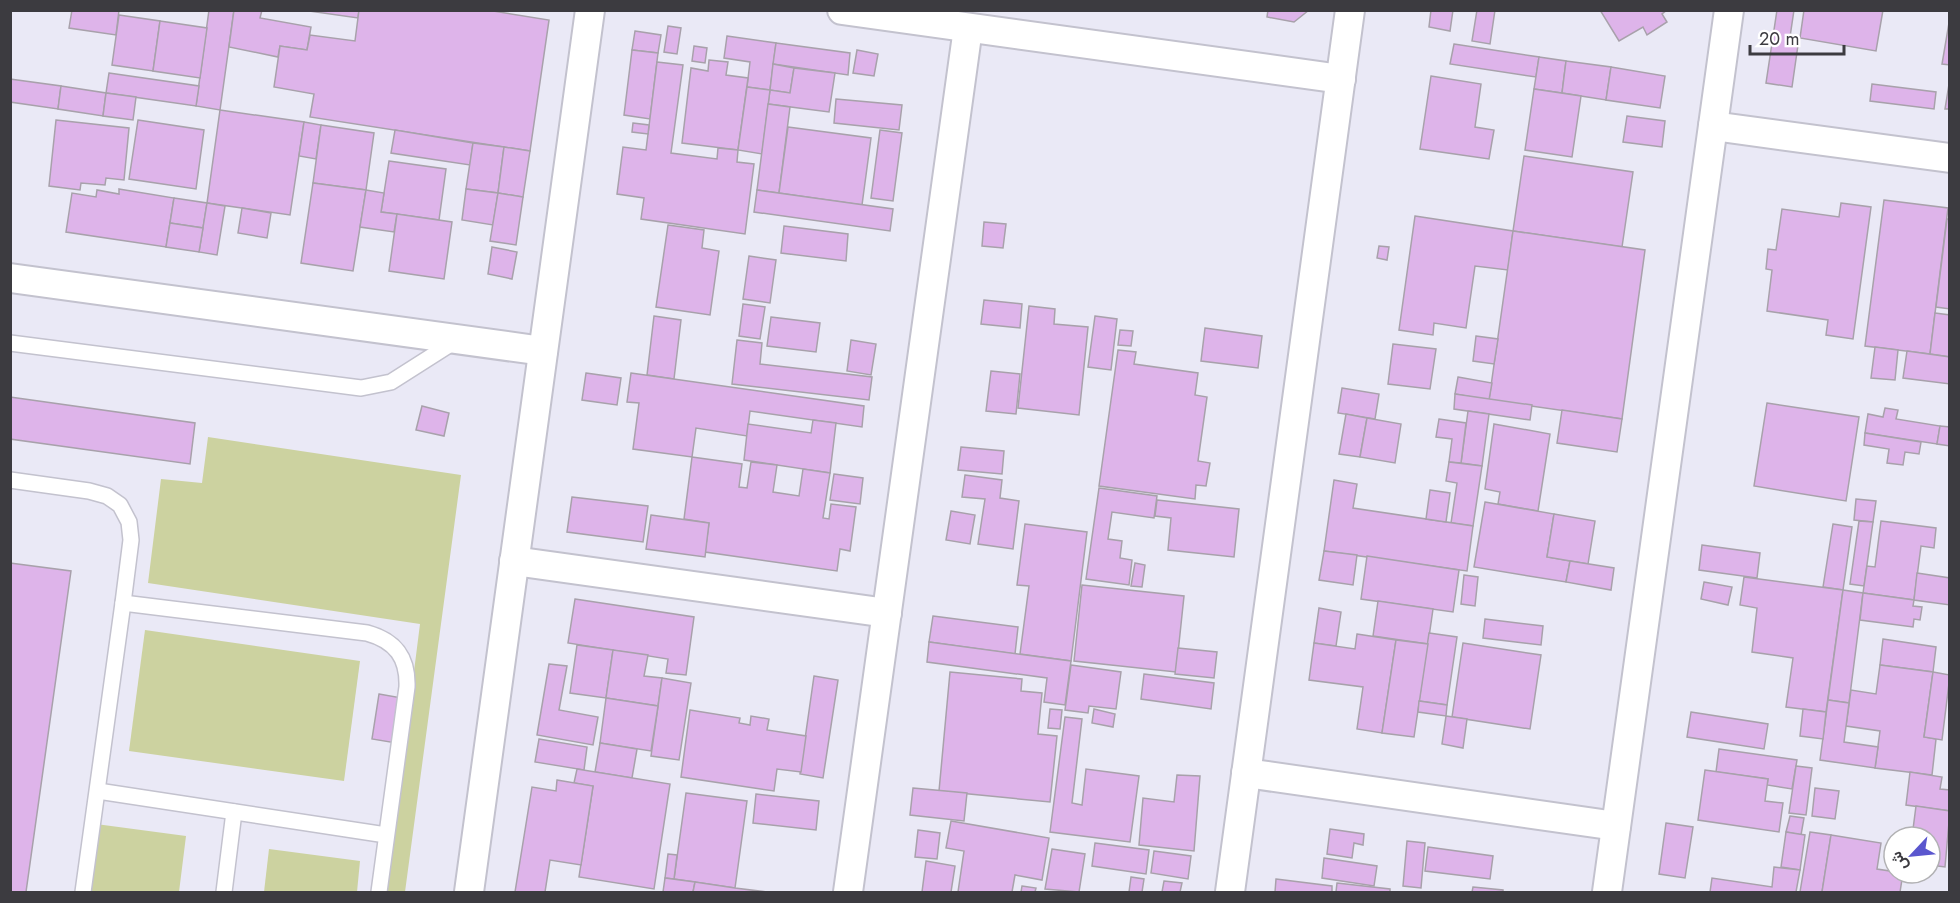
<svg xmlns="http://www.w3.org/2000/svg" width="1960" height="903" font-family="Jost,Vazirmatn,sans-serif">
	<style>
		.green { fill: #ccd2a0 }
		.building { fill: #deb4ea; stroke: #a8a1ab; stroke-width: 1.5 }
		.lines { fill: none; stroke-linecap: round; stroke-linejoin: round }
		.lane-casing { stroke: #c3c2ce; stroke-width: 18 }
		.street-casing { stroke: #c3c2ce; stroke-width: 32 }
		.lane { stroke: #fff; stroke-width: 15 }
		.street { stroke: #fff; stroke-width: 28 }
	</style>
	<rect width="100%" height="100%" fill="#eae9f6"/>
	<g class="green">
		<polygon points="208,437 461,475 405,892 386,892 420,624 148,583 161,479 202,483"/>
		<polygon points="145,630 360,661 344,781 129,751"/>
		<polygon points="96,824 186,836 179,892 88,892"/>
		<polygon points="269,849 360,861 357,892 264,892"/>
	</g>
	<g class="building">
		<polygon points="72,10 119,10 116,35 69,28"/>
		<polygon points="209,10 234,10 220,110 196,106"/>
		<polygon points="234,10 262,10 260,18 311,27 307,50 280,46 278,57 229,47"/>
		<polygon points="302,10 359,10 358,18"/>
		<polygon points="359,10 487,10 549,20 530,151 310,117 314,94 274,87 280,46 307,50 310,35 355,41"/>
		<polygon points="1268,10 1309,10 1294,22 1267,17"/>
		<polygon points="1431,10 1453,10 1450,31 1429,27"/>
		<polygon points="1477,10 1495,10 1490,44 1472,41"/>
		<polygon points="1600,10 1667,10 1662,14 1667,22 1647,35 1643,27 1619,41"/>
		<polygon points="1777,10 1794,10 1790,37 1799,38 1792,87 1766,83"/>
		<polygon points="1804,10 1883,10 1876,51 1800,38"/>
		<polygon points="119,15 160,21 153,71 112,65"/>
		<polygon points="1950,17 1950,65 1942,64"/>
		<polygon points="160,21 207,28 200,78 153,71"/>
		<polygon points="668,26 681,28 677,54 664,52"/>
		<polygon points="635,31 661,35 658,53 632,50"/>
		<polygon points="727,36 776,43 770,90 747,87 750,62 724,58"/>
		<polygon points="776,43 850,53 848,75 773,64"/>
		<polygon points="1454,44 1539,57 1536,77 1450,64"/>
		<polygon points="694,46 707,48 705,63 692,61"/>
		<polygon points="632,50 658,53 650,119 624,115"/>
		<polygon points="857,50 878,54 874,76 853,73"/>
		<polygon points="1539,57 1566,61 1562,93 1534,89"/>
		<polygon points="709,60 728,62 726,75 748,78 738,150 682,143 691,68 708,71"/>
		<polygon points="1566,61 1611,67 1606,100 1562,93"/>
		<polygon points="657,62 683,65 671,153 717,159 718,148 738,150 737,162 754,164 745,234 641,219 644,198 617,194 623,147 646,150"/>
		<polygon points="773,64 794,68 790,93 770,90"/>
		<polygon points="1611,67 1665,76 1660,108 1606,100"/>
		<polygon points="794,68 835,73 829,112 768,104 770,90 790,93"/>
		<polygon points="109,73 199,86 196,106 106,93"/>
		<polygon points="1431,76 1481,84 1475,127 1494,130 1489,159 1420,149"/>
		<polygon points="1950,78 1950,109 1945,109"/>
		<polygon points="10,79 61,86 58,109 10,102"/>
		<polygon points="1872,84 1936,92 1934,109 1870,101"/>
		<polygon points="61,86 106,93 103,116 58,109"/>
		<polygon points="747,87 770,90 762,154 738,150"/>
		<polygon points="1534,89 1581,96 1572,157 1525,150"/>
		<polygon points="106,93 136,97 133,120 103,116"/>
		<polygon points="836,99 902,105 899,130 834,123"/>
		<polygon points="768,104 790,107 779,193 757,190"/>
		<polygon points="220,110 304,122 290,215 207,203"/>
		<polygon points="1627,116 1665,121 1662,147 1623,142"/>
		<polygon points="56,120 129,128 124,180 106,178 105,185 81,183 80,190 49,186"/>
		<polygon points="138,120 204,130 196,189 129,179"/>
		<polygon points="304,122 321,125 316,159 299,156"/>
		<polygon points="633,123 649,125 648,134 632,132"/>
		<polygon points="321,125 374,133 366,190 313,183"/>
		<polygon points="788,127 871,138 862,205 779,193"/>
		<polygon points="395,130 473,143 470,165 391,153"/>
		<polygon points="880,130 902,133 893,201 871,198"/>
		<polygon points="473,143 504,147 498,193 466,189"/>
		<polygon points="504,147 530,151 523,197 498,193"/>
		<polygon points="1524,156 1633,172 1622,247 1513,231"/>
		<polygon points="389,161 446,169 439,220 381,212"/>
		<polygon points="313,183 366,190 353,271 301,263"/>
		<polygon points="119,189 174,198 166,247 66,232 72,193 96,197 97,190 119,194"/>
		<polygon points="466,189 498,193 493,225 462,220"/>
		<polygon points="366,190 384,193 381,212 397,214 394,232 360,227"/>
		<polygon points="757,190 893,209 890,231 754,212"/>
		<polygon points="498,193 523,197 516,245 490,241"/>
		<polygon points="174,198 207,203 203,228 170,223"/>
		<polygon points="1884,200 1948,208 1930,354 1865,346"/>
		<polygon points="207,203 225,206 217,255 199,252"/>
		<polygon points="1841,203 1871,207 1853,339 1826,335 1828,320 1767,311 1772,270 1766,269 1768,249 1776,250 1782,209 1839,217"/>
		<polygon points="242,208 271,213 267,238 238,233"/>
		<polygon points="397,214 452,222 444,279 389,271"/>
		<polygon points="1415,216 1513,231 1508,270 1475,266 1466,328 1434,323 1433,335 1399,330"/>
		<polygon points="1947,219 1950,219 1950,309 1936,307"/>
		<polygon points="984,222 1006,224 1003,248 982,246"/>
		<polygon points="170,223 203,228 199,252 166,247"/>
		<polygon points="668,225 704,230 702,248 719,251 710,315 656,307"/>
		<polygon points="784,226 848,234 846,261 781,253"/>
		<polygon points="1513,231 1645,250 1622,419 1489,400"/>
		<polygon points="1379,246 1389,247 1387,260 1377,258"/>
		<polygon points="492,247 517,252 512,279 488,274"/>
		<polygon points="749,256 776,260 770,303 743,299"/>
		<polygon points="984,300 1022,304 1020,328 981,324"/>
		<polygon points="743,304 765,307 760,339 739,336"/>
		<polygon points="1029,306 1055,309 1054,324 1088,327 1079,415 1018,408"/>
		<polygon points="1935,313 1950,315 1950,357 1930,354"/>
		<polygon points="654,316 681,320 674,379 647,375"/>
		<polygon points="1095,316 1117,319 1111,370 1088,367"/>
		<polygon points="771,317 820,323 816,352 767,346"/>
		<polygon points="1205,328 1262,336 1258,368 1201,361"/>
		<polygon points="1120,330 1133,331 1131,346 1118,345"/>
		<polygon points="1476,336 1498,339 1494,364 1473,361"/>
		<polygon points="737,340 762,343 760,364 872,377 869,400 732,384"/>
		<polygon points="851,340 876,344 871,375 847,371"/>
		<polygon points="1393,344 1436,349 1430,389 1388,384"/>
		<polygon points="1875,347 1898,350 1895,380 1871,378"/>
		<polygon points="1118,350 1136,352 1134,364 1198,373 1195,395 1207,397 1198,461 1210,463 1206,486 1196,485 1195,499 1099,486"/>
		<polygon points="1907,351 1950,357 1950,384 1903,378"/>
		<polygon points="991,371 1020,374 1016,414 986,411"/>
		<polygon points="586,373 621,378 617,405 582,400"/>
		<polygon points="631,373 864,406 862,427 750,411 747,436 696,428 692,457 633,449 639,403 627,402"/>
		<polygon points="1458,377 1492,383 1489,400 1455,394"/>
		<polygon points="1342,388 1379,394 1375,419 1338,413"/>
		<polygon points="1455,394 1532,405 1530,420 1454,409"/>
		<polygon points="10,397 195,423 190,464 10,439"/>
		<polygon points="1767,403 1859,417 1846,501 1754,486"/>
		<polygon points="422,406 449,413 444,436 416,430"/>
		<polygon points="1885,408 1898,410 1896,419 1940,426 1937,444 1865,433 1868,414 1883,417"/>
		<polygon points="1562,410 1622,419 1617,452 1557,443"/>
		<polygon points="1468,411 1489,414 1482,466 1461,463"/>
		<polygon points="1346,414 1367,418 1360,457 1339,454"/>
		<polygon points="1367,418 1401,424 1395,463 1360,457"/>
		<polygon points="1439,419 1466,423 1461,463 1449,462 1452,439 1436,437"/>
		<polygon points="813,420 836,423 830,473 744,460 748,424 811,433"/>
		<polygon points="1494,424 1550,434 1538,511 1498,504 1500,492 1485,489"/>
		<polygon points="1940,426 1950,427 1950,446 1937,444"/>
		<polygon points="1865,433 1921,442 1919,454 1905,452 1903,465 1887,463 1889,449 1864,445"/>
		<polygon points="961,447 1004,451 1002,474 958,470"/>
		<polygon points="692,457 742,464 739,487 747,488 751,462 777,465 773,492 799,496 803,469 830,473 823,518 829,519 831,504 856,507 850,551 840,549 837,571 705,552 709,523 684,519"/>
		<polygon points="1449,462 1482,466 1473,526 1451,523 1457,483 1446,481"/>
		<polygon points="834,474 863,478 860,504 830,500"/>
		<polygon points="965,475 1002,480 1000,498 1019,501 1013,549 978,544 985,499 962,497"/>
		<polygon points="1334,480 1357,484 1353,508 1473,526 1467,571 1324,551"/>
		<polygon points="1099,488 1157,496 1154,518 1112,512 1108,539 1122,541 1120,558 1132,560 1129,585 1086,579"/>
		<polygon points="1430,490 1450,493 1446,522 1426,519"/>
		<polygon points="572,497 648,506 643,542 567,532"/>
		<polygon points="1856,499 1876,501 1873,522 1854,520"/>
		<polygon points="1157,500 1239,509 1234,557 1168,550 1171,518 1155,516"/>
		<polygon points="1485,502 1554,514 1547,557 1570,561 1566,582 1474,567"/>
		<polygon points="951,511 975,515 970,544 946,540"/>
		<polygon points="1554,514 1595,521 1588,564 1547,557"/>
		<polygon points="651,515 709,523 705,557 646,549"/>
		<polygon points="1859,521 1873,522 1864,586 1850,584"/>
		<polygon points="1881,521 1936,528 1934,548 1921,546 1914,600 1863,593 1867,566 1875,567"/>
		<polygon points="1025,524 1087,532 1071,661 1020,654 1029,586 1017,585"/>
		<polygon points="1833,524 1852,527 1843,590 1823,587"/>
		<polygon points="1702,545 1760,553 1757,578 1699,570"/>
		<polygon points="1324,551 1357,555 1353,585 1319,580"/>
		<polygon points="1367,556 1459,570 1453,612 1361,599"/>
		<polygon points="1570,561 1614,568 1611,590 1566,582"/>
		<polygon points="10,563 71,571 26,892 10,892"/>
		<polygon points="1135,563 1145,565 1142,587 1131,586"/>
		<polygon points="1917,573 1950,578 1950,605 1914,600"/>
		<polygon points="1464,575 1478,577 1475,606 1461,604"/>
		<polygon points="1744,577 1843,590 1826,712 1786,707 1793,658 1752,652 1757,608 1740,605"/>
		<polygon points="1704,582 1732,587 1728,605 1701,599"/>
		<polygon points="1082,585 1184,596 1176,672 1074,661"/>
		<polygon points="1843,590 1863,593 1849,703 1828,700"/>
		<polygon points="1863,593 1914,600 1913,606 1922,607 1920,620 1914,619 1913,627 1860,620"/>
		<polygon points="575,599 694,617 686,675 666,673 668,659 568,643"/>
		<polygon points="1378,601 1433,609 1428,644 1373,636"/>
		<polygon points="1319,608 1341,612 1336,646 1314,643"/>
		<polygon points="933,616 1018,627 1015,654 929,642"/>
		<polygon points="1485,619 1543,626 1541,645 1483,638"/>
		<polygon points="1429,633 1457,637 1447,705 1419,701"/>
		<polygon points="1357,634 1396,640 1382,733 1357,729 1363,687 1309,680 1314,643 1355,649"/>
		<polygon points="1883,639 1936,647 1933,672 1880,665"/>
		<polygon points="1396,640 1428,644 1414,737 1382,733"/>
		<polygon points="929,642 1071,661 1065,705 1044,702 1047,678 927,662"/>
		<polygon points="1463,643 1541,655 1530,729 1452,717"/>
		<polygon points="577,645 613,650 606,698 570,693"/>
		<polygon points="1178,648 1217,652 1214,678 1175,674"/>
		<polygon points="613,650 648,655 644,676 662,678 658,706 606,698"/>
		<polygon points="549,664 567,666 559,710 598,717 593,745 537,735"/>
		<polygon points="1071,665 1121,672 1116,709 1089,706 1088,713 1065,710"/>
		<polygon points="1880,665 1933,672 1924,737 1936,739 1932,775 1875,768 1880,731 1846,726 1851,690 1876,694"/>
		<polygon points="950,672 1022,679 1021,691 1042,693 1038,734 1057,736 1050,802 939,791"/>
		<polygon points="1933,672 1950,675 1942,740 1924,737"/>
		<polygon points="1144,674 1214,683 1211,709 1141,699"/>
		<polygon points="814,676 838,680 823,778 800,774"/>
		<polygon points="662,678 691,683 679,760 651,756"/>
		<polygon points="379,694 402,698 396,743 372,739"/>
		<polygon points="606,698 658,706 651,751 600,743"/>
		<polygon points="1828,700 1849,703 1844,742 1878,747 1875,768 1820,760"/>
		<polygon points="1419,701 1447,705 1446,716 1418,712"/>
		<polygon points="1050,709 1062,710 1060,729 1048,728"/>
		<polygon points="1094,709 1115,714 1113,727 1092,723"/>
		<polygon points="1803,709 1826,712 1823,739 1800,736"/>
		<polygon points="690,710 740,718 739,723 750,725 751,716 769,719 767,730 806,736 801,772 777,769 774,791 681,777"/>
		<polygon points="1691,712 1768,724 1764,749 1687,737"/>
		<polygon points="1446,716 1467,719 1463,748 1442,744"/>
		<polygon points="1065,717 1082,719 1072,803 1082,805 1086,769 1139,776 1130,842 1050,832"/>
		<polygon points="539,739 587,747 584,770 535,762"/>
		<polygon points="600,743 637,749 632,778 595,772"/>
		<polygon points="1719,749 1797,760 1792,789 1767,785 1768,779 1716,772"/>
		<polygon points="1796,766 1812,768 1806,815 1789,813"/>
		<polygon points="577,769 670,784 654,889 579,877 593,786 574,783"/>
		<polygon points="1705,770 1768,779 1765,801 1783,803 1779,832 1698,820"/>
		<polygon points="1910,772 1942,777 1940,789 1950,790 1950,811 1906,805"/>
		<polygon points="1177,775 1200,776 1194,851 1139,845 1143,798 1174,802"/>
		<polygon points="557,780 593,786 581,865 550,860 545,892 515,892 532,787 556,791"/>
		<polygon points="913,788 967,793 964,821 910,815"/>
		<polygon points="1815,788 1839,791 1835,819 1812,816"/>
		<polygon points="686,793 747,801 735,888 674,879"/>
		<polygon points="756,794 819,801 816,830 753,823"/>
		<polygon points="1916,806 1950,811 1945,867 1930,865 1930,837 1912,837"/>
		<polygon points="1790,816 1804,818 1801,835 1786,832"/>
		<polygon points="951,821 1049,838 1042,880 1015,875 1012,892 958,892 964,851 946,848"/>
		<polygon points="1666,823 1693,827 1685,878 1659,874"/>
		<polygon points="1330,829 1364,834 1363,845 1354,843 1352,858 1327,854"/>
		<polygon points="918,830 940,833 937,859 915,857"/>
		<polygon points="1786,832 1805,835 1800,870 1781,867"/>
		<polygon points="1810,832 1831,835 1822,892 1800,892"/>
		<polygon points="1831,835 1881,843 1877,869 1903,873 1900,892 1822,892"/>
		<polygon points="1407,841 1425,843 1421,888 1403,886"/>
		<polygon points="1095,843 1149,850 1146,874 1092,866"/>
		<polygon points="1428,847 1493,856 1490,879 1425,871"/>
		<polygon points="1052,849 1085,854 1079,892 1045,889"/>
		<polygon points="1154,851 1191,856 1188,879 1151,873"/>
		<polygon points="668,854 677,855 674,879 665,878"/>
		<polygon points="1324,858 1377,866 1374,886 1322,878"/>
		<polygon points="926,861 955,866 951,892 922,892"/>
		<polygon points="1774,867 1800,870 1796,892 1710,892 1712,878 1772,887"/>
		<polygon points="1131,877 1144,879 1142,892 1129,892"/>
		<polygon points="665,878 695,882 693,892 663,892"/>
		<polygon points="1276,879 1332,886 1332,892 1275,892"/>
		<polygon points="1164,881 1182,883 1180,892 1162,892"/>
		<polygon points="695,882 735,888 767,892 693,892"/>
		<polygon points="1337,883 1390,889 1390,892 1336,892"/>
		<polygon points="1022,886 1036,888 1035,892 1021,892"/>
		<polygon points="1473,887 1503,890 1503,892 1472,892"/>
	</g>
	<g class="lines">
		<defs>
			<g id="lane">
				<polyline points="10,343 361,388 391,382 457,340"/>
				<polyline points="10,480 89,491 107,496 120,505 129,522 131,540 123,603 83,892"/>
				<path d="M123,603L367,633C396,641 408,658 407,687L379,892"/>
				<polyline points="98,791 386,835"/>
				<polyline points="224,892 234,812"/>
			</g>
			<g id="street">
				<polyline points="842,10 1341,79"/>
				<polyline points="1713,126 1950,158"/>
				<polyline points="10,278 543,351"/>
				<polyline points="514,561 887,613"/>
				<polyline points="1246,773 1616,826"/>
				<polyline points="469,892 590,10"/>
				<polyline points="848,892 968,28"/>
				<polyline points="1230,892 1350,10"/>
				<polyline points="1607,892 1729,10"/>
			</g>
		</defs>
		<use href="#lane" class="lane-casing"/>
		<use href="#street" class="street-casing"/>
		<use href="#lane" class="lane"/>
		<use href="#street" class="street"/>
	</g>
	<rect width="1960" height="903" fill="none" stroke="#3c3b40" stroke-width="24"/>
	<g transform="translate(1912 855) rotate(244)"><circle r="28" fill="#ffffff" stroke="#b1b1b3" stroke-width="1.5"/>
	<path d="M0-4.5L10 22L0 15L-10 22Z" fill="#5a56ce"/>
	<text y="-9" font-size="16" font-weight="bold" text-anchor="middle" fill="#3c3b40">ش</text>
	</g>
	<path d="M1750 45v9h94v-9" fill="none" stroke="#3c3b40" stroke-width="3"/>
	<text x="1759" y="45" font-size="18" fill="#3c3b40" stroke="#ffffff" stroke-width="4.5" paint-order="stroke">20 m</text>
</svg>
